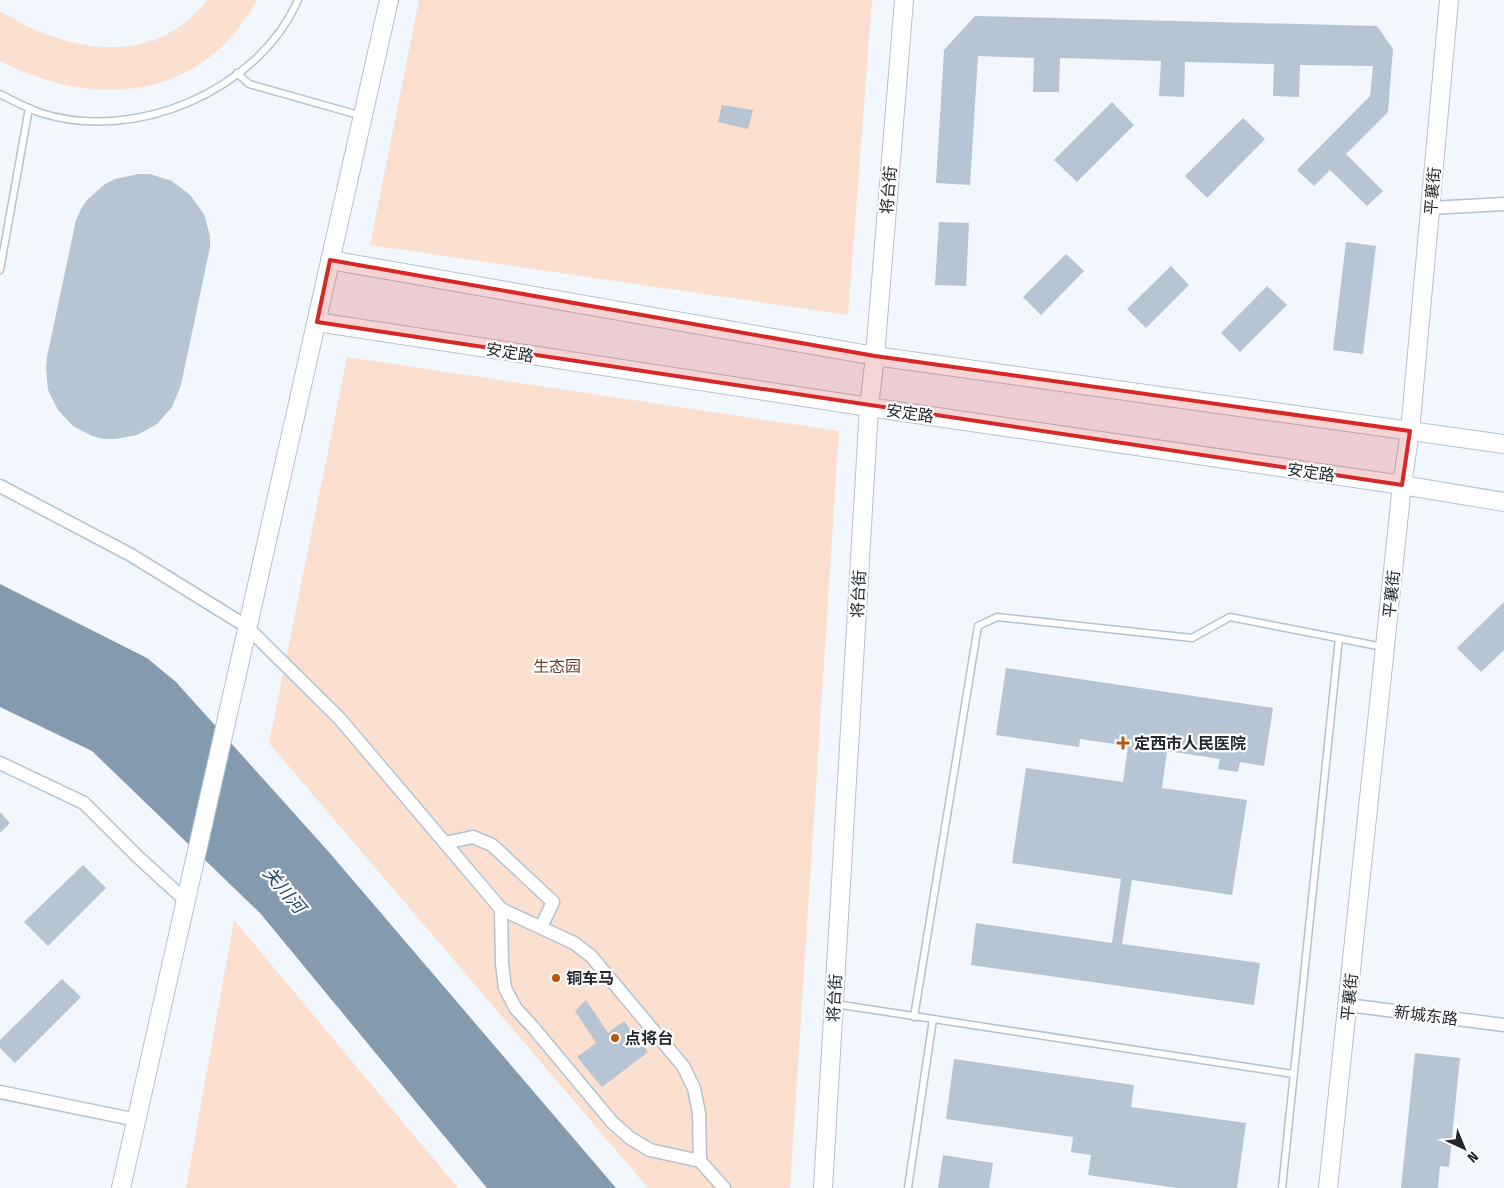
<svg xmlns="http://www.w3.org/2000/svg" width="1504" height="1188" font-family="'Fira Sans Condensed','Noto Sans SC',sans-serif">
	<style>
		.green { fill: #fbdfcf }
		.water { fill: #839aaf }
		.building { fill: #b6c4d3 }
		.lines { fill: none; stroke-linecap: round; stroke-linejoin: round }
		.lane-casing { stroke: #b3c2d0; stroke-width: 9 }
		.street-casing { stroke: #b3c2d0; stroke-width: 15 }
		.secondary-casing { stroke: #b3c2d0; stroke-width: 20 }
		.lane { stroke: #fff; stroke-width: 6 }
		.street { stroke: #fff; stroke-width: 12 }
		.secondary { stroke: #fff; stroke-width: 18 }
		.marked { fill: #d62828; fill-opacity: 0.2; stroke: #d62828; stroke-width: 4; stroke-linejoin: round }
		.poi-dot { fill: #b7580e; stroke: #fff; stroke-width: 2 }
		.labels { text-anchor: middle; stroke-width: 4.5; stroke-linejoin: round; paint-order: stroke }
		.street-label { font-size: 16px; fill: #22282d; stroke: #fff }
		.park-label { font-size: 16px; fill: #683e25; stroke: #fff }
		.poi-label { font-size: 16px; font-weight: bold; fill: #22282d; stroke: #fff; text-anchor: start }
		.water-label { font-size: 18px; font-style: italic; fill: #24496a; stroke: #fff }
	</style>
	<rect width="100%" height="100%" fill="#f1f7fd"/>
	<g class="green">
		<path d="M207,0H257C203,101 95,110 0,61V11C65,52 154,70 207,0Z"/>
		<polygon points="419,0 872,0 848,315 370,245"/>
		<polygon points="347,357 839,431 790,1188 648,1188 269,743"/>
		<polygon points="234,920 458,1188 186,1188"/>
	</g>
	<polygon class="water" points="0,584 147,658 176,682 328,851 616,1188 487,1188 260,913 92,751 0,707"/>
	<g class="building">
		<polygon points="975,16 1377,26 1393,49 1388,112 1346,154 1383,191 1367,206 1330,170 1314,186 1297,170 1370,96 1373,66 1300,65 1299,97 1273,96 1274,64 1185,62 1184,97 1159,96 1161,61 1060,58 1059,92 1033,92 1034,58 978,56 970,185 936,183 944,50"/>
		<polygon points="1112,102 1134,125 1077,182 1054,160"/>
		<polygon points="722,105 753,110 748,129 718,122"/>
		<polygon points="1243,118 1265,139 1207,198 1185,176"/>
		<polygon points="138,174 150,174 172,181 190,195 204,214 210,236 210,247 181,385 172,407 157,424 137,435 115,439 103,439 92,436 73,426 58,410 48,390 46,368 47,357 76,220 81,209 87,200 105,184 115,179"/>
		<polygon points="939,222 969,223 966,286 935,285"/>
		<polygon points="1346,242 1376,246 1363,354 1333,350"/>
		<polygon points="1066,254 1084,271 1041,315 1023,297"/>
		<polygon points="1171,266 1189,285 1146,328 1127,309"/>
		<polygon points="1267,286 1287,305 1240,352 1221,333"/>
		<polygon points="1504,602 1504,650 1481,672 1457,648"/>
		<polygon points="1006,668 1273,708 1264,766 1240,762 1238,772 1218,769 1220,759 1167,751 1162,788 1247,800 1232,895 1132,880 1122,944 1260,963 1254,1005 971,965 976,923 1112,943 1121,879 1012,863 1026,768 1123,782 1128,746 1080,739 1079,747 996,735"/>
		<polygon points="0,812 10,823 0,833"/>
		<polygon points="83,865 106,888 48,946 24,922"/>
		<polygon points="62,979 81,997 15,1063 0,1048 0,1040"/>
		<polygon points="586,1000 608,1033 624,1021 648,1052 602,1087 577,1057 596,1043 575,1011"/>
		<polygon points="1415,1053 1460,1058 1449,1167 1440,1166 1438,1188 1401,1188"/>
		<polygon points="954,1059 1134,1085 1131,1107 1246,1123 1237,1188 1177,1188 1088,1175 1091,1155 1071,1152 1073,1137 946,1119"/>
		<polygon points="943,1155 993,1163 989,1188 938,1188"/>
	</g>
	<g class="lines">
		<defs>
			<g id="lane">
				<polyline points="237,73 249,84 362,116"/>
				<path d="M0,94C13,101 27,108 41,113C135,143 258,91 298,0"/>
				<polyline points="0,270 29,108"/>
				<polyline points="835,1004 1293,1074"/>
				<polyline points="914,1017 978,626 997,617 1192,638 1230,617 1383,647"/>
				<polyline points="908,1188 933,1019"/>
				<polyline points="1282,1188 1339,638"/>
			</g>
			<g id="street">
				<polyline points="1431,208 1504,204"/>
				<polyline points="0,486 131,555 246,626 340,719 501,909 574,943 591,956 683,1066 694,1088 699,1113 700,1161"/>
				<polyline points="0,763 84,803 138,857 185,900"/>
				<polyline points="445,843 473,837 492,845 553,902 541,927"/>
				<polyline points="501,909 502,964 505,988 516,1009 532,1026 612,1122 630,1138 650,1150 700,1161 724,1188"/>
				<polyline points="1348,1005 1504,1025"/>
				<polyline points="0,1092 137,1120"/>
			</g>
			<g id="secondary">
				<polyline points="330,260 875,356 1504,444"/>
				<polyline points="317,322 869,407 1402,485 1504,502"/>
				<polyline points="121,1188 389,0"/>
				<polyline points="823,1188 869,407 875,356 904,0"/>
				<polyline points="1328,1188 1402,485 1410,431 1449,0"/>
			</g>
		</defs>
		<use href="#lane" class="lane-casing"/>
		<use href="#street" class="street-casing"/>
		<use href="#secondary" class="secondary-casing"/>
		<use href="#lane" class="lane"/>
		<use href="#street" class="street"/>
		<use href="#secondary" class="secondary"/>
	</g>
	<path class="marked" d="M330,260L875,356L1410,431L1402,485L317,322Z"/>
	<g class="poi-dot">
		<path d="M1120.5 735.5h5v5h5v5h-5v5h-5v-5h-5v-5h5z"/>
		<circle cx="556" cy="978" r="5"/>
		<circle cx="615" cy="1038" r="5"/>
	</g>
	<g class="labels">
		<g class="street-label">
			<text transform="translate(888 190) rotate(-85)" y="6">将台街</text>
			<text transform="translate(1432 191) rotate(-85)" y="6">平襄街</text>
			<text transform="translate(510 352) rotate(9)" y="6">安定路</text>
			<text transform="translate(910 413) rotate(8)" y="6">安定路</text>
			<text transform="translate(1311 472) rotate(8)" y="6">安定路</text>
			<text transform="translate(858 594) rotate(-87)" y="6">将台街</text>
			<text transform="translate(1391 594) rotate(-84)" y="6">平襄街</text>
			<text transform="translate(1349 997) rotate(-84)" y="6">平襄街</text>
			<text transform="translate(834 998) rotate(-87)" y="6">将台街</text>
			<text transform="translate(1426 1015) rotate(7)" y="6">新城东路</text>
		</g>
		<g class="park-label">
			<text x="557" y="672">生态园</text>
		</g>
		<g class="poi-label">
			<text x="1134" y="749">定西市人民医院</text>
			<text x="566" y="984">铜车马</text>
			<text x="625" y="1044">点将台</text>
		</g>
		<g class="water-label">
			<text transform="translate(284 890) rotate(50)" y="6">关川河</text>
		</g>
	</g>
	<g transform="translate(1464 1148) rotate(136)" stroke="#ffffff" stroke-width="4" paint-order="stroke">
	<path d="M0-4L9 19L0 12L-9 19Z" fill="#22282d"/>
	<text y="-8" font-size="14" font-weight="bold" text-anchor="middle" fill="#22282d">N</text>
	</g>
</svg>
